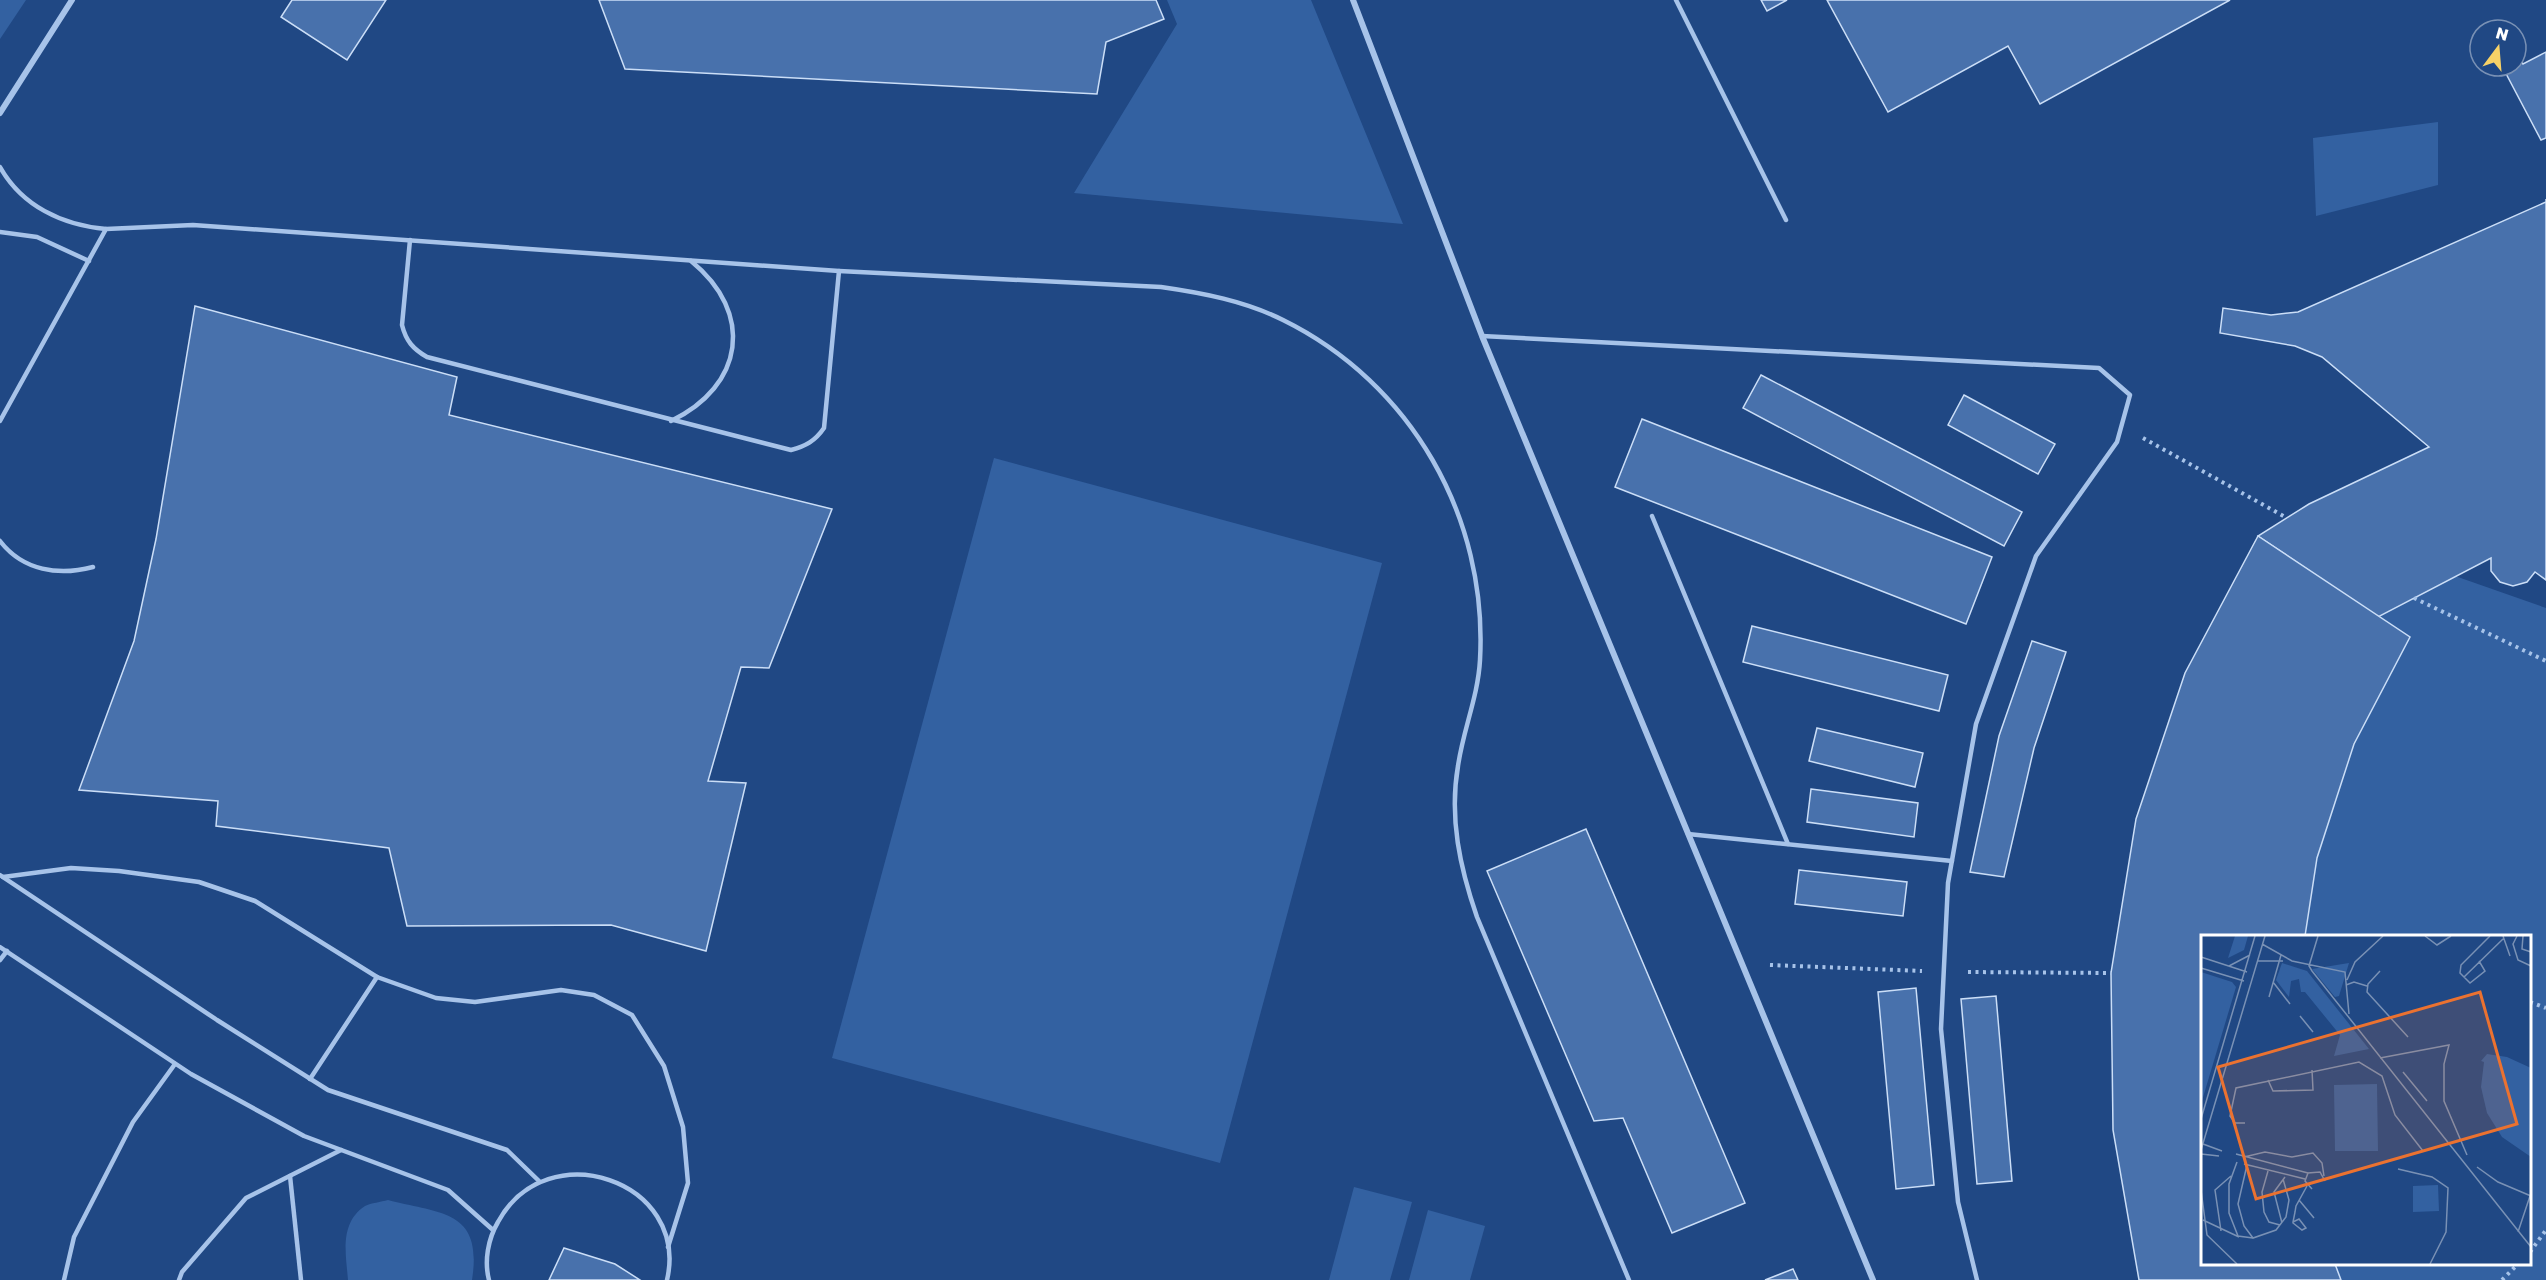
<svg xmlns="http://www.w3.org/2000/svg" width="2546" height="1280" font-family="'Golos Text',sans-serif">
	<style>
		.green { fill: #3361a1 }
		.building { fill: #4871ac; stroke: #cbdef7; stroke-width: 1.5 }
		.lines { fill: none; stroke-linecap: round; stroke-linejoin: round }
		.path { stroke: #a7c3e9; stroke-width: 4; stroke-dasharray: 3 4.5; stroke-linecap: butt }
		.service { stroke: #a7c3e9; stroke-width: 4.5 }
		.minor { stroke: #a7c3e9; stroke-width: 6 }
		.inset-road { fill: none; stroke: #7991b5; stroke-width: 1.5 }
		.view { fill: #eb7230; fill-opacity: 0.15; stroke: #eb7230; stroke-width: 3 }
		.inset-edge { fill: none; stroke: #fff; stroke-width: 3 }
	</style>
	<rect width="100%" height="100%" fill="#204884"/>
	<g class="green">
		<polygon points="0,0 26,0 0,39"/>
		<polygon points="1167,0 1311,0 1403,224 1074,193 1177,24"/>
		<polygon points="2438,122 2438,185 2316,216 2313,138"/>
		<polygon points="994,458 1382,563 1220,1163 832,1058"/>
		<polygon points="2455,576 2546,608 2546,1280 2341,1280 2335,1264 2530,1264 2530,936 2305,936 2317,858 2354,744 2410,637 2378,617"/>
		<polygon points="1354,1187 1412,1202 1390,1280 1329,1280"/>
		<path d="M388,1200C442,1214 483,1210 472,1280H348C346,1255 339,1223 365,1206C371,1203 381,1202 388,1200Z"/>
		<polygon points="1428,1210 1485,1226 1470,1280 1409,1280"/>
	</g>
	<g class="building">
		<polygon points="292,0 386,0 347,60 281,17"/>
		<polygon points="599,0 1156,0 1164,19 1106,42 1097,94 625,69"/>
		<polygon points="1761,0 1787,0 1767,11"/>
		<polygon points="1827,0 2230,0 2040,104 2008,46 1888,112"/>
		<polygon points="2516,51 2523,64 2546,52 2546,138 2541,140 2502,66 2516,66"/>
		<polygon points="2546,199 2546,580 2535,572 2527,582 2513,586 2500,582 2491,571 2491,558 2378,617 2258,536 2309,504 2429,447 2322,357 2295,346 2220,333 2223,308 2271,315 2298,312 2546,202"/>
		<polygon points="195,306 457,377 449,415 832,509 769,668 741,667 708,781 746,783 706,951 611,925 407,926 389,848 216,826 218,801 79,790 134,641 156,539"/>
		<polygon points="1761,375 2022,512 2004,546 1743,408"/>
		<polygon points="1964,395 2055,444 2038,474 1948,425"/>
		<polygon points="1642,419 1992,557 1966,624 1615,487"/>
		<polygon points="2258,536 2410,637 2354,744 2317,858 2305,936 2202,936 2202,1264 2335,1264 2341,1280 2139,1280 2113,1130 2111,973 2136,819 2185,673"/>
		<polygon points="1752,626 1948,675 1939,711 1743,662"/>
		<polygon points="2032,641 2066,652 2034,748 2004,877 1970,872 1999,736"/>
		<polygon points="1817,728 1923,753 1915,787 1809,761"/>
		<polygon points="1811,789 1918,803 1914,837 1807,822"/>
		<polygon points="1586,829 1745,1203 1672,1233 1623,1118 1594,1121 1487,871"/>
		<polygon points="1799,870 1907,882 1903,916 1795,904"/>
		<polygon points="1916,988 1934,1185 1896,1189 1878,992"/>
		<polygon points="1996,996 2012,1181 1977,1184 1961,999"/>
		<polygon points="564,1248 615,1264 640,1280 549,1280"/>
		<polygon points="1793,1269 1798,1280 1765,1280"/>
	</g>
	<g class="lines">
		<g class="path">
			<polyline points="2143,438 2287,518"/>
			<polyline points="2414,598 2546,661"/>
			<polyline points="1770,965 1922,971"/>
			<polyline points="1968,972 2111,973"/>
			<polyline points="2530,1002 2546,1008"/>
			<polyline points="2530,1252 2546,1230"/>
			<polyline points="2502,1280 2518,1264"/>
		</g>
		<g class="service">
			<polyline points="1676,0 1786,220"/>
			<path d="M0,167C22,206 62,225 106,229"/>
			<polyline points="0,232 37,237 89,261"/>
			<path d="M410,240L402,325C406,341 413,349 427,357L791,450C806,446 815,441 824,428L839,271"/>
			<polyline points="1482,336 2099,368 2130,395 2117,442 2036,556 1976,724 1948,883 1941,1029 1958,1202 1977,1280"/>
			<path d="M0,421L106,229L193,225L839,271L1161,287C1203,293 1245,301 1283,320C1411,383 1488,517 1480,660C1478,697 1463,730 1458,766C1449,818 1460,868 1477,917L1629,1280"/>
			<path d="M671,421C744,386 755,313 691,261"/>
			<polyline points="1652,516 1788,844"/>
			<path d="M0,541C23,571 59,576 93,567"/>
			<polyline points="1688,834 1952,861"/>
			<polyline points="0,875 217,1020 328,1090 507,1150 539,1181"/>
			<polyline points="3,877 71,868 119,871 199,882 255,901 377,977 436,998 475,1002 561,990 594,995 632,1015 664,1066 683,1127 688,1183 668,1247"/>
			<polyline points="0,947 191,1074 304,1136 448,1190 493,1230"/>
			<polyline points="0,960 7,951"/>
			<polyline points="310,1079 377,977"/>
			<polyline points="290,1176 301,1280"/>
			<polyline points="64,1280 74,1237 133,1122 175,1064"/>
			<polyline points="179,1280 182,1272 246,1198 341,1150"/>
			<path d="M489,1280C484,1261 488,1239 498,1222C547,1132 690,1181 667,1280"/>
		</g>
		<g class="minor">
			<polyline points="1353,0 1482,336 1873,1280"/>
			<polyline points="0,113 72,0"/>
		</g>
	</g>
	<g transform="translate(2201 935)">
		<rect width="330" height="330" fill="#204884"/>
		<path d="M34,1H47L43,15L27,23ZM81,28L106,36L168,114L133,121L139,100L104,57H100L98,44L90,46L88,62L75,45ZM148,28L138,61L134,62L111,34ZM0,37L31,47L35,52L0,169ZM286,119L306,122L330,133V222L301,202L286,178L280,152L283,127L280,126ZM176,149L177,216H134L133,150ZM237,250L238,276L212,277V251Z" fill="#3361a1"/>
		<path class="inset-road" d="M117,1L108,31L111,36L330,312M224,1L236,10L250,1M302,1L309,21M316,1L312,9L317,25L330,31M322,1L321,14L330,17M61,9L91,26L144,37L148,79M0,22L46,37M56,26H82M278,26L284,36L269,48L259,38L260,30L289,1M28,31L49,20M0,33L43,46M179,36L167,49L166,57L207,102M263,42L303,3M146,45L154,27L182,1M72,47L89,69M145,50L153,47L166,51M68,62L80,20M99,81L112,97M179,123L248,110L243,129V166L266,220M202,137L226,166M67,145L72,156L112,155L111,135M0,184L54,1M44,188H34L29,181L35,153L158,127L181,141L194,180L222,216M2,209L21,216M0,215L64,1M0,219L18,221M35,219L107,238M43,222L64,217L91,222L112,218L121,228L123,241M36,227L28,249V278L37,301L52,303M43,229L104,244M46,230L37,269L43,291L52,303L75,295L85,282L88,265L82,244M276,232L297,247L330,261M197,234L231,242L247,253L245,297L229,329M67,236L61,257L63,277L68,287L79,290M111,254L104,246L107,238L119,237L124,246M0,255L6,300L36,329M98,265L113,283M2,285L38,302M92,287L98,284L105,293L101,295L92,288V287L94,277L95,271L106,251M81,288L73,257L84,242M20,296L14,255L30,241M317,297L329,261"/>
		<path class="view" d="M279,57L316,189L55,264L17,132Z"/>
		<rect width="330" height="330" class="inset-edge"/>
	</g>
	<g transform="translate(2498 48) rotate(16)"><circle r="28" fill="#204884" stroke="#7991b5" stroke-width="1.5"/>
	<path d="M0-4.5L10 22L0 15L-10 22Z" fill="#f7d267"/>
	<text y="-9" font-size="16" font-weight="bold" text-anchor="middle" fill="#ffffff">N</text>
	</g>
</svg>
